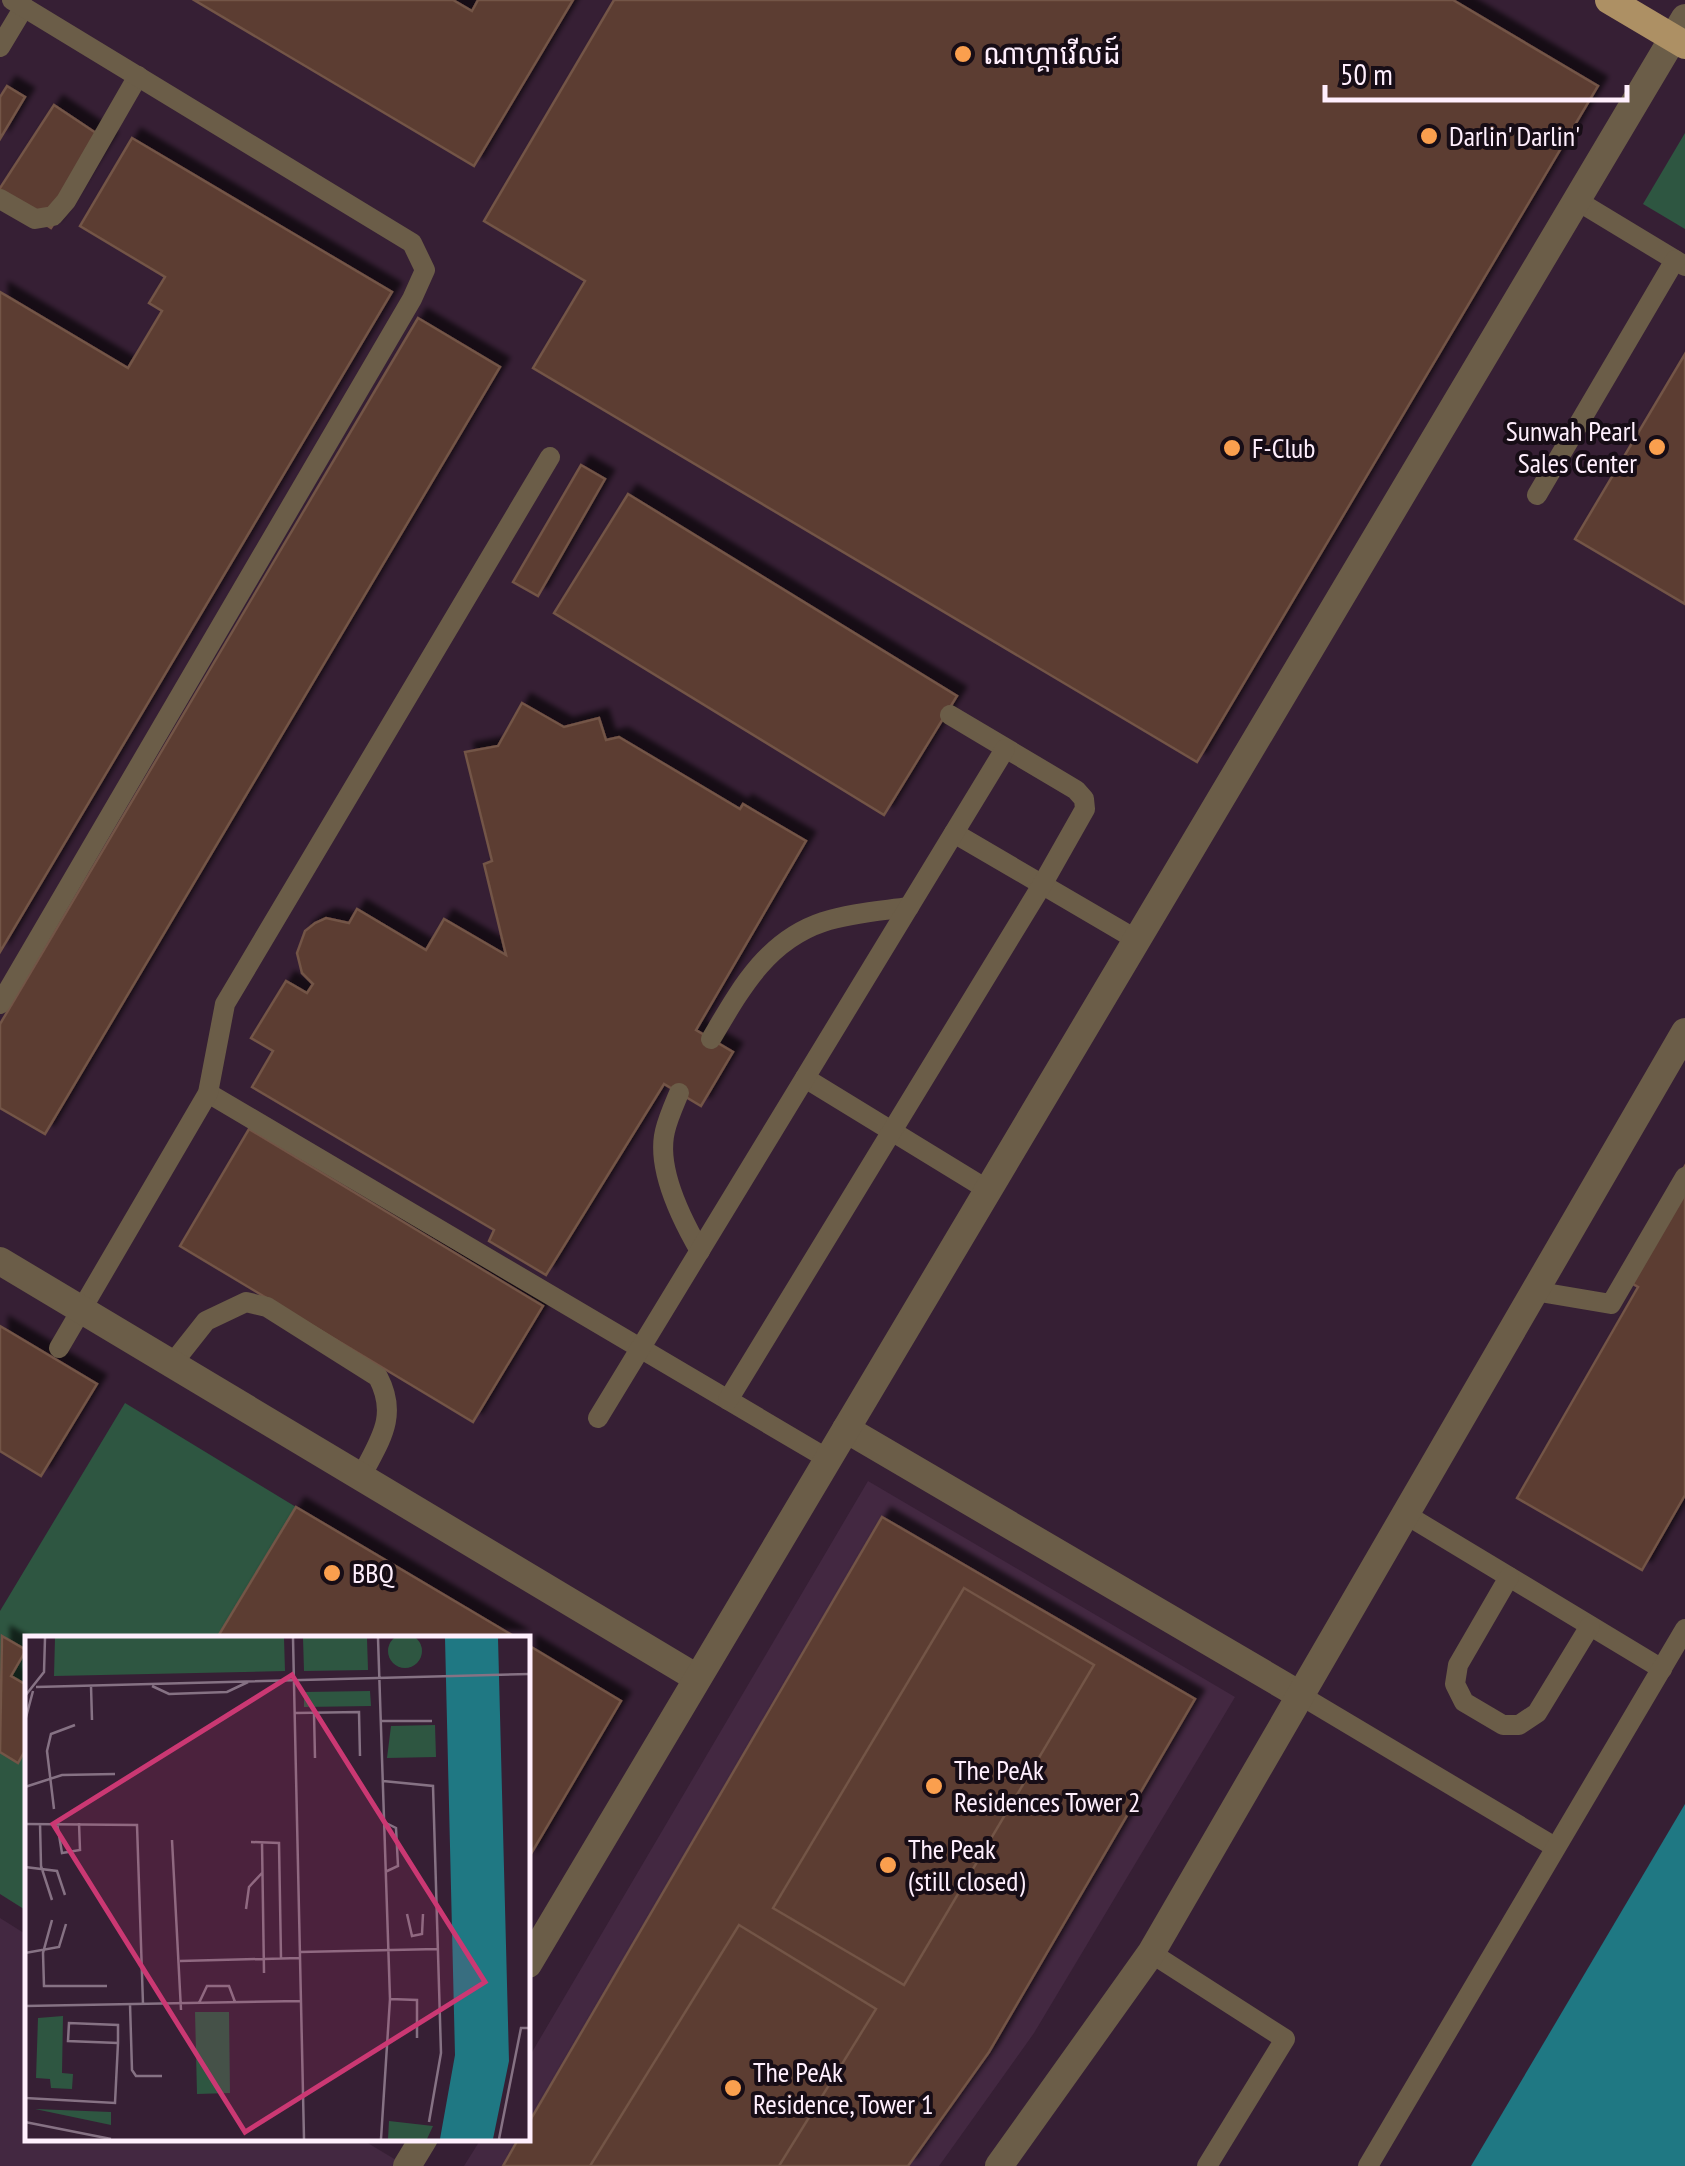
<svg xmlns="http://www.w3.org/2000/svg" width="1685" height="2166" font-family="'PT Sans Narrow','Noto Sans Khmer',sans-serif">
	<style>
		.built { fill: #432841 }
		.green { fill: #2e5641 }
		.water { fill: #1f7883 }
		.building { fill: #5c3e31; stroke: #735446; stroke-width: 2.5; filter: url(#shadow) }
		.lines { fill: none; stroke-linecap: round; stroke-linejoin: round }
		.service { stroke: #6b5d48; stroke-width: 20 }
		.minor { stroke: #6b5d48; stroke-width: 28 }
		.tertiary { stroke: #6b5d48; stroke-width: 28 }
		.primary { stroke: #ad9064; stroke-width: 28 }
		.poi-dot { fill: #fa9f4e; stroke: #170d16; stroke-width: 4 }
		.labels { text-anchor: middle; stroke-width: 8; stroke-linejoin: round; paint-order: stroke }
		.poi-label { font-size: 28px; fill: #ffeffd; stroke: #170d16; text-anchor: start }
		.inset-road { fill: none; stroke: #867284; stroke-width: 2.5 }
		.view { fill: #cb3873; fill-opacity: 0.15; stroke: #cb3873; stroke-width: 5 }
		.inset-edge { fill: none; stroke: #ffeffd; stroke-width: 5 }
	</style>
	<defs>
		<filter id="shadow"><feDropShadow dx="9" dy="-9" stdDeviation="2.5" flood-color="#0009"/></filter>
	</defs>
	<rect width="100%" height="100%" fill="#361f34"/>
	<g class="built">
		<polygon points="868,1481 1235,1697 1034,2033 939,2166 464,2166 481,2139 528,2138 528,2059"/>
		<polygon points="0,1918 27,1935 28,2138 361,2139 406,2166 0,2166"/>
	</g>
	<g class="green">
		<polygon points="1685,133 1685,229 1643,204"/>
		<polygon points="125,1403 296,1507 217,1638 28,1638 27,1911 0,1894 0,1611"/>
	</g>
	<polygon class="water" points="1685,1804 1685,2166 1471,2166"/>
	<g class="building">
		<polygon points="194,0 453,0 472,11 478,0 573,0 474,166"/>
		<polygon points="614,0 1453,0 1598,86 1197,762 533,368 585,281 484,221"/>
		<polygon points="7,86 25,97 0,139 0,97"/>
		<polygon points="54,105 108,141 51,228 0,195 0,188"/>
		<polygon points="132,138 392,292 0,952 0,292 128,368 162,311 149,303 165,277 80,226"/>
		<polygon points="418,318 500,367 45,1134 0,1108 0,1024"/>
		<polygon points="1685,354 1685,604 1575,539"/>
		<polygon points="581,465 605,479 538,596 513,582"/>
		<polygon points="628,494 957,696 884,815 554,613"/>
		<polygon points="522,703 564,727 599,718 606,740 619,737 740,809 743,804 806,841 696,1030 733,1052 701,1106 664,1084 546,1275 489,1241 494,1230 252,1087 273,1051 251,1038 286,981 307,993 313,984 302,973 297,953 305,931 315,923 326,918 349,923 357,909 426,950 444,919 506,955 484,864 492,861 465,752 498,746"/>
		<polygon points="249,1129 543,1306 473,1422 180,1246"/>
		<polygon points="1685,1166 1685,1495 1642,1570 1517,1498 1638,1287 1621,1277"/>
		<polygon points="0,1326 97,1384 41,1476 0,1451"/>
		<polygon points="296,1507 517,1638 217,1638"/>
		<polygon points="882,1517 1195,1699 989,2052 908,2166 503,2166 519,2138 528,2138 528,2124"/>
		<polygon points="964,1588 1094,1665 904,1985 773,1908"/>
		<polygon points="2,1636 26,1650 11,1676 28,1686 28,1745 18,1763 0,1752"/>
		<polygon points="528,1645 621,1701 528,1859"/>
		<polygon points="739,1925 876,2009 779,2166 590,2166"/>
	</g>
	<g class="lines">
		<g class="service">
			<polyline points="0,47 24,7"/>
			<polyline points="0,199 35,219 53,216 66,201 138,76"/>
			<polyline points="1576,200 1685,266"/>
			<polyline points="1537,495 1675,260"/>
			<polyline points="954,833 1137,940"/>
			<polyline points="0,1004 412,299 425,270 412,243 12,0"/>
			<path d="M711,1039C740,990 766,941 823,922C850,913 881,911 909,907"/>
			<polyline points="805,1078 988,1190"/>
			<polyline points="208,1093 828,1459"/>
			<path d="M679,1093C674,1105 668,1118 665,1131C656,1168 682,1220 700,1251"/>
			<polyline points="1534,1291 1611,1304 1685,1177"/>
			<polyline points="59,1348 208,1093 225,1004 550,457"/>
			<path d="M172,1364L206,1321L246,1302L267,1307L378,1377C399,1417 379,1441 361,1477"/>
			<polyline points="728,1400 1042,885 1085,809 1084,799 1076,790 950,715"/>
			<polyline points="598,1418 1005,749"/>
			<polyline points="1405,1514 1662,1669"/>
			<polyline points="1509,1577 1458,1665 1455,1684 1464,1702 1503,1725 1519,1725 1537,1713 1590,1626"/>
			<polyline points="1300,1695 1555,1847"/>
			<polyline points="1151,1953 1285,2039 1207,2166"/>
			<polyline points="1368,2166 1685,1629"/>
		</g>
		<g class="minor">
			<polyline points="0,1261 697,1678"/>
			<polyline points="846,1429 1300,1695"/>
			<polyline points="528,1964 1685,18"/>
			<polyline points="407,2166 424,2138"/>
		</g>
		<polyline class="tertiary" points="999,2166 1151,1953 1685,1032"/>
		<polyline class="primary" points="1609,0 1685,45"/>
	</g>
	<g class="poi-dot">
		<circle cx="963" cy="54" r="10"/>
		<circle cx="1429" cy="136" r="10"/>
		<circle cx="1657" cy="447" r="10"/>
		<circle cx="1232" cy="448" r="10"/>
		<circle cx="332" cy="1573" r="10"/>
		<circle cx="934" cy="1786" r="10"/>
		<circle cx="888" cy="1865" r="10"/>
		<circle cx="733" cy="2088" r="10"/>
	</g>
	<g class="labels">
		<g class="poi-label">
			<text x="983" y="64">ណាហ្គាវើលដ៍</text>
			<text x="1449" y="146">Darlin' Darlin'</text>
			<text x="1637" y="441" text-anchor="end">Sunwah Pearl<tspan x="1637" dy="32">Sales Center</tspan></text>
			<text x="1252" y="458">F-Club</text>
			<text x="352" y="1583">BBQ</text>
			<text x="954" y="1780">The PeAk<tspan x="954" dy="32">Residences Tower 2</tspan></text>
			<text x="908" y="1859">The Peak<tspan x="908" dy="32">(still closed)</tspan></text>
			<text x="753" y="2082">The PeAk<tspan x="753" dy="32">Residence, Tower 1</tspan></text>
		</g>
	</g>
	<g transform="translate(25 1636)">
		<rect width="505" height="505" fill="#361f34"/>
		<path d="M363 15a17 17 0 1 1 34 0a17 17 0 1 1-34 0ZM30,2H259L260,35L29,40ZM278,2H342L343,34L279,35ZM345,55L346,70L279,71V56ZM410,89L411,121L362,122L366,90ZM170,376H204L205,457L172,458ZM38,380L37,437L48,438L47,453L26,452L25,443L11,442L13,382ZM10,473L86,476V489ZM364,485L408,490L402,503H363Z" fill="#2e5641"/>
		<path d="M420,2H473L484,425L468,503H415L430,419Z" fill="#1f7883"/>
		<path class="inset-road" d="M268,2L279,503M353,2L365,363L356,503M66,50L67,84M127,50L144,58L202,56L223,46M11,51L505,38M0,60L19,36L20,2M270,77L334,76L335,120M289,77L290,122M0,85L8,55M356,85H407M358,145L408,150L416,417L404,486M0,151L37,139L90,138M29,173L22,115L26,98L50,89M359,186L371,192L373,230L360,236M15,187L16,230L27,264M32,187L37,217L55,214L54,187M0,188L112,189L118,368M147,204L156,374M226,206L254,207L256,322M237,206L239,337M0,231L32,235L40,259M221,273L224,251L237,237M382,278L387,300L397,298L398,278M27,284L18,317L19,350H82M275,316L413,313M0,317L34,311L41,288M155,325L275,322M365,363L392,364V402M174,367L182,350H204L210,366M105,368L107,434L111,440H137M0,370L276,365M0,462L90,467L93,407V389L44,387L43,405L93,407M0,486L86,503M474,503L496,392H505"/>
		<path class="view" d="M267,39L460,346L220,496L28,188Z"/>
		<rect width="505" height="505" class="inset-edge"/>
	</g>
	<path d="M1325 85v15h302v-15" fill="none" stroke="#ffeffd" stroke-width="5"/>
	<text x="1340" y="85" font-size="30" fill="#ffeffd" stroke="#170d16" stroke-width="8" paint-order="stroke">50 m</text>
</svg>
